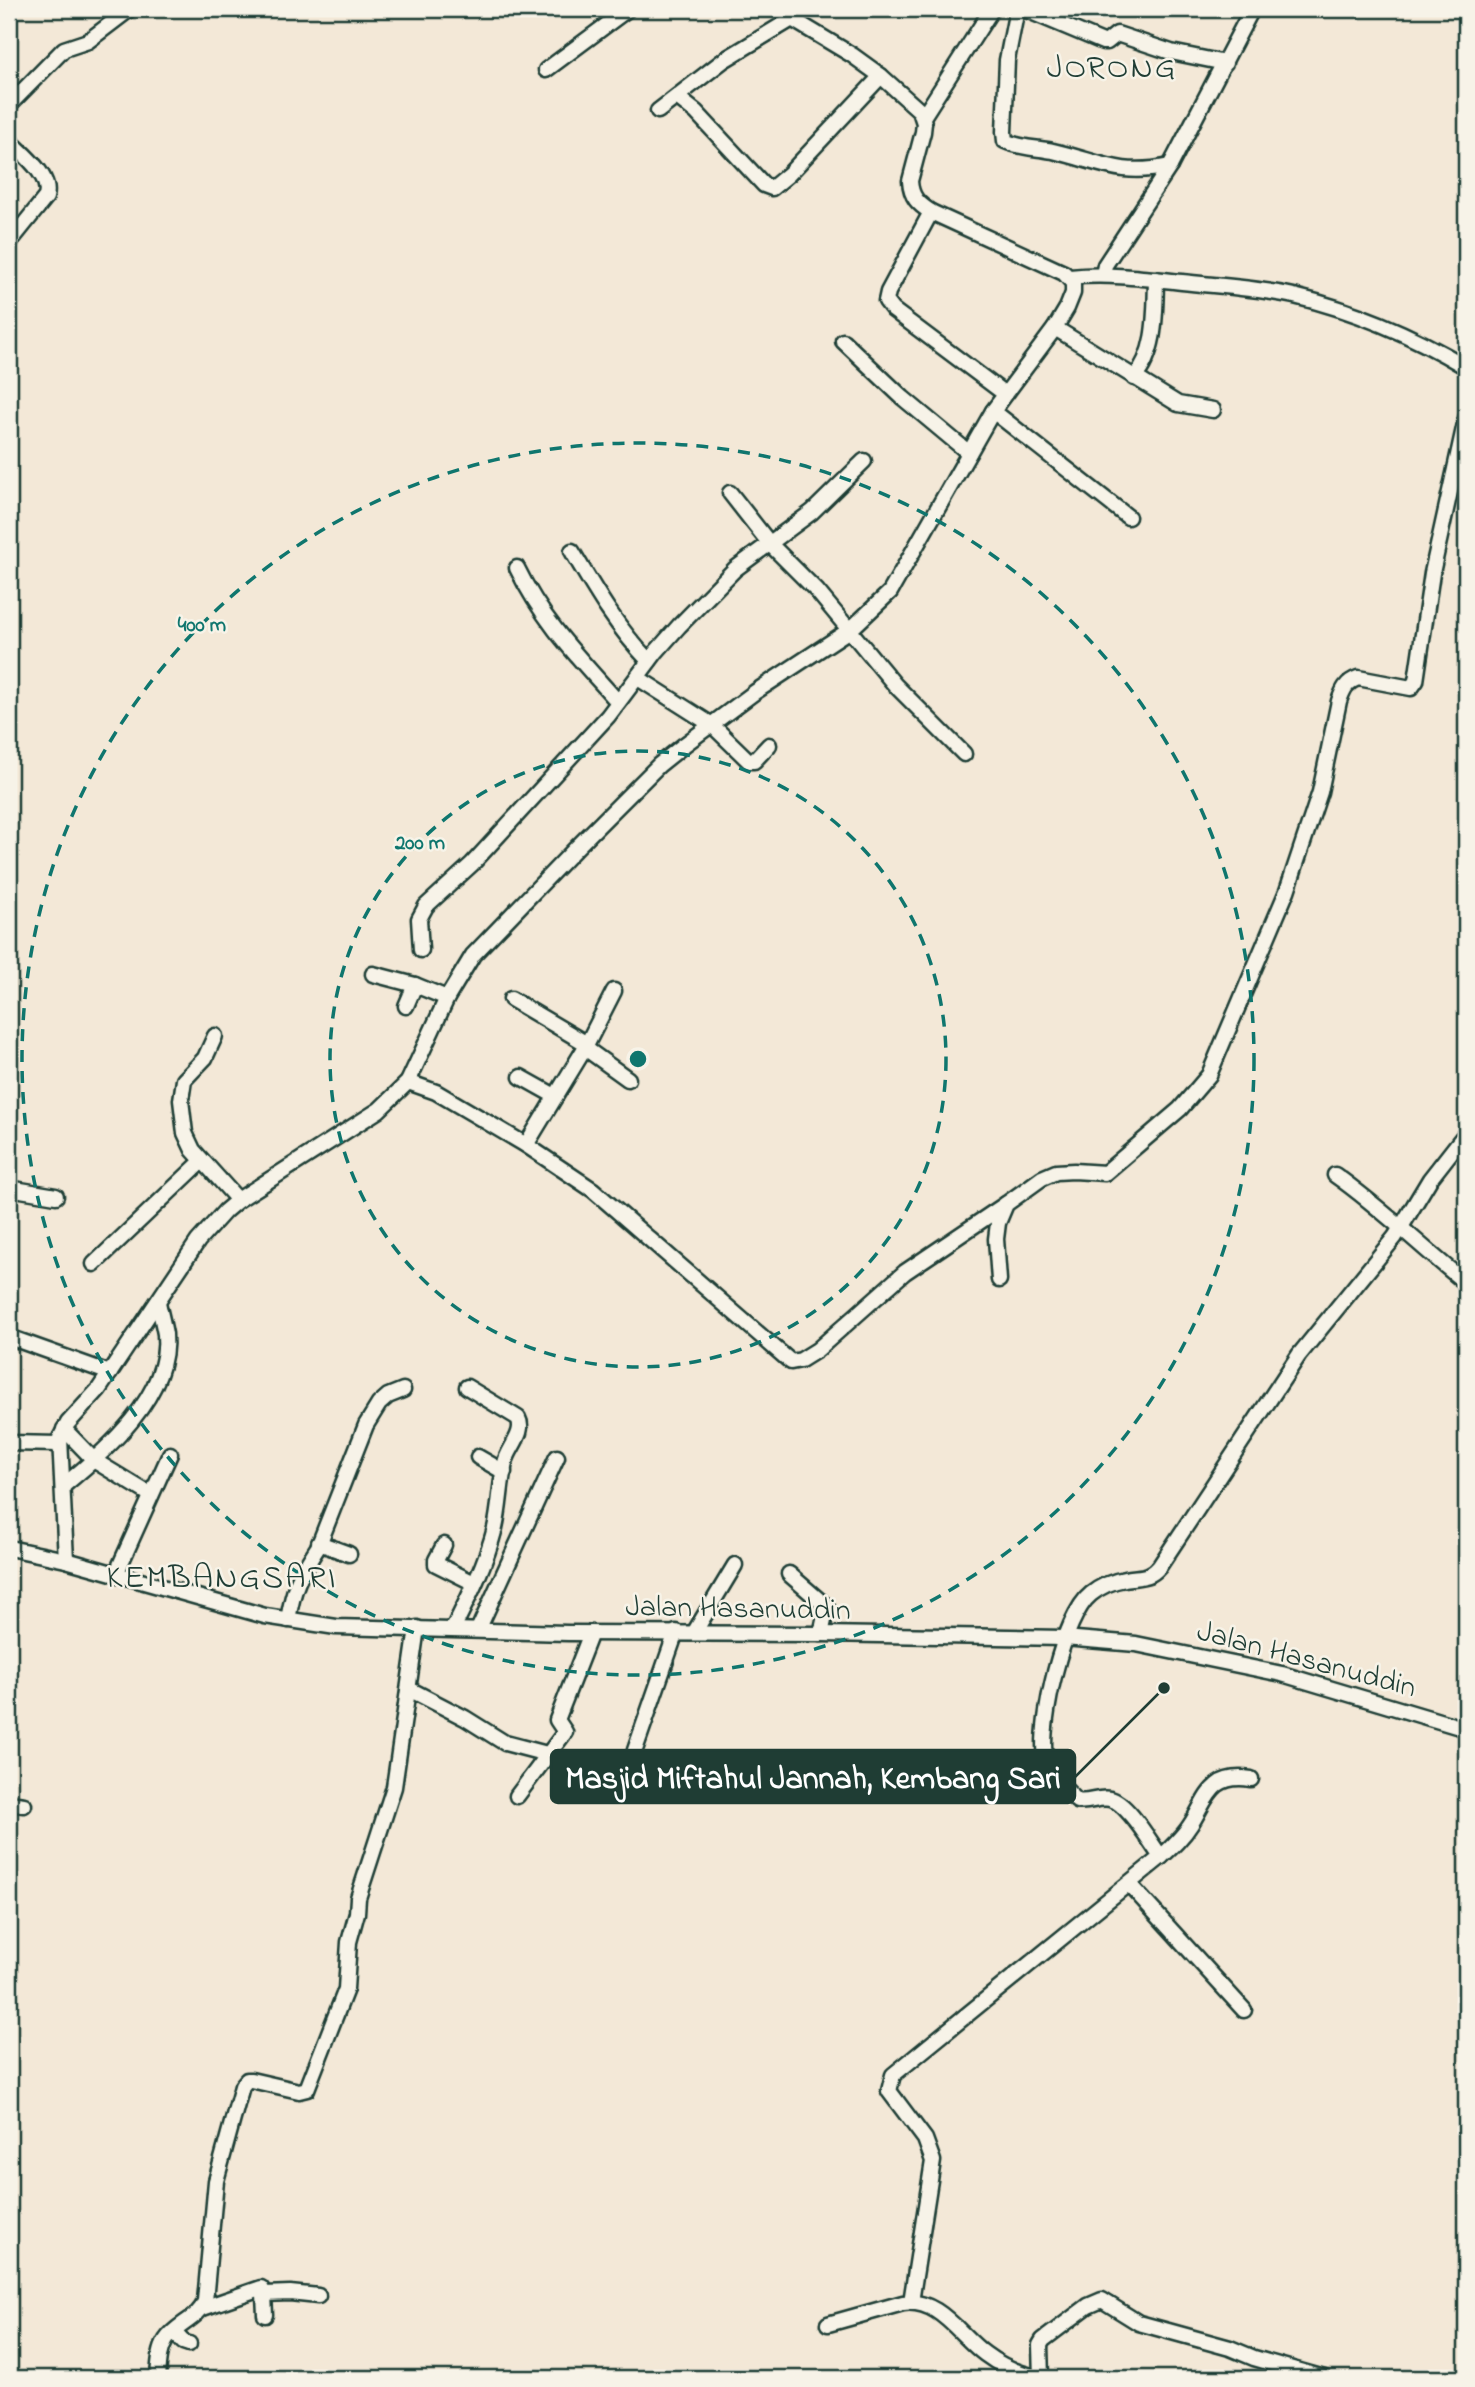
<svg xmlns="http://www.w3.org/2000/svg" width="1475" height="2387" font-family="'Indie Flower',sans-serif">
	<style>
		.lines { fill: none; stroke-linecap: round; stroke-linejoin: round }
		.minor-casing { stroke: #1f3d34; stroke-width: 19 }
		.minor { stroke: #f7f3e8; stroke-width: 14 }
		.ring { fill: none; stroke: #0f766e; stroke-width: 3.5; stroke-dasharray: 12 9 }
		.labels { text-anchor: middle; stroke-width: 5; stroke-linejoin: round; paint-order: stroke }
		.street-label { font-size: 30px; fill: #1f3d34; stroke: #f7f3e8 }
		.quarter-label { font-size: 33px; letter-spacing: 2px; fill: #1f3d34; stroke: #f7f3e8 }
		.centre { fill: #0f766e; stroke: #f7f3e8; stroke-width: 3.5 }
		.ring-label { font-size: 21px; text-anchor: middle; font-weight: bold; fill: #0f766e; stroke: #f7f3e8; stroke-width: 5; stroke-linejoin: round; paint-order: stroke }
		.leader { fill: none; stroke: #1f3d34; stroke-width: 2.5 }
		.callout-dot { fill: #1f3d34; stroke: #f7f3e8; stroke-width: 2.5 }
		.callout { fill: #1f3d34; stroke: #1f3d34; stroke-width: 2.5 }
		.callout-label { font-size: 32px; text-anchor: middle; font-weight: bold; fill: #fff }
	</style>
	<rect width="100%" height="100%" fill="#f3e8d7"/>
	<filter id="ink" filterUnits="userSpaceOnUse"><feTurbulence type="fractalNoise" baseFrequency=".0143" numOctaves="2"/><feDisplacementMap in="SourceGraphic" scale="14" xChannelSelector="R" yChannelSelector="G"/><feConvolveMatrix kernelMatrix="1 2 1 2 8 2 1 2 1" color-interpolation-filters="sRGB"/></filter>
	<g filter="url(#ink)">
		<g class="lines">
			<defs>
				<g id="minor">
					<path d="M1017,9L1007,60L1004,132L1005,141C1020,148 1038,148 1053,151C1101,162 1119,177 1170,166"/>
					<polyline points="1024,9 1103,42 1107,42 1117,34 1171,52 1225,63"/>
					<polyline points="546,70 628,9"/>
					<polyline points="677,97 696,112 764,185 772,188 789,174 881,76"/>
					<polyline points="9,105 64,49 88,41 130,9"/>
					<polyline points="658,111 724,60 792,19"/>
					<polyline points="923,117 992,9"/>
					<path d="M9,140C23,154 52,176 46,197L9,243"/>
					<polyline points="931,212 888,292 886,301 893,310 1005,394"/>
					<polyline points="1103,275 1105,265 1170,166 1252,9"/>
					<path d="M1070,277C1107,273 1145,278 1182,282C1219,286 1257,288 1294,296C1353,310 1414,336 1466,367"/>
					<polyline points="1055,328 1178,404 1213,410"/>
					<polyline points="843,341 903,398 969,453"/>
					<path d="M1134,378C1157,352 1155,312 1156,279"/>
					<polyline points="993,411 1128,517"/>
					<polyline points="730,493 770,544 817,591 895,685 964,754"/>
					<path d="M572,551C595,590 617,628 649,661"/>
					<path d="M517,568C543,622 579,658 618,702"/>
					<polyline points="638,678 712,725 749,761 754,761 769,745"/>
					<polyline points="421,950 419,919 426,906 472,864 608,716 656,652 679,626 735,569 812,512 864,461"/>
					<polyline points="373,974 415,985 447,998"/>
					<polyline points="511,999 587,1044"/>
					<polyline points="406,1006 415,985"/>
					<polyline points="215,1036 205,1058 184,1080 181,1100 185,1133 193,1150 238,1200"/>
					<polyline points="585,1048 628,1079"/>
					<polyline points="521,1077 555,1096"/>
					<polyline points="408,1082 436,1092 526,1145 593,1190 791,1362 801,1360 817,1350 905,1272 1006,1204"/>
					<polyline points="526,1145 585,1048 614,991"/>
					<path d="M1335,1175C1382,1208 1422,1248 1466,1283"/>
					<polyline points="9,1188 56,1196"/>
					<polyline points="94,1264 202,1161"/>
					<path d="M999,1280L996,1239L998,1223L1006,1204L1042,1178L1056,1172L1074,1171L1105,1173L1180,1109L1209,1075L1287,891L1320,792L1339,701C1343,690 1346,682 1358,678L1411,688L1416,681L1432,573L1466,419"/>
					<polyline points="9,1337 110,1373"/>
					<polyline points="64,1429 95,1461 151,1495"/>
					<polyline points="9,1443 59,1444"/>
					<polyline points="478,1457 504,1472"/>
					<path d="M63,1486C105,1452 171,1395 165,1334C163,1323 160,1312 158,1302"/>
					<polyline points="319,1543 349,1554"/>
					<polyline points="444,1545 436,1560 436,1564 474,1583"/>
					<polyline points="9,1548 66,1560 265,1616 336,1627 568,1633 821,1634 1064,1638 1136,1644 1282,1674 1466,1729"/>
					<path d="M66,1560L60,1438L68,1423L99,1389L198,1241L225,1211L238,1200L379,1110L408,1082L447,998L473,955L577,847L659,765L684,745L755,692L851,629L890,592L993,411L1055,328L1067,308L1073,293V283L1064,273L931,212C918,204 911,197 910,181L923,132L924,123L920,111L881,76L852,55L792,19L782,9"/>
					<polyline points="116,1574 170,1454"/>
					<polyline points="789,1574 827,1607 821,1634"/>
					<path d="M288,1620C294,1584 299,1577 318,1547L366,1425L379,1404L388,1396L403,1390"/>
					<path d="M453,1629C469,1597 486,1563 495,1528C500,1507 500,1484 505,1463C508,1448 526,1433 518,1418L467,1387"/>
					<polyline points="478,1630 557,1457"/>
					<polyline points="694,1633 735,1565"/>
					<polyline points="409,1689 465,1718 505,1743 547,1754"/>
					<polyline points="634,1758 635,1750 676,1632"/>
					<polyline points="517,1796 565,1732 557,1720 591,1633"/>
					<polyline points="9,1803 24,1805"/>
					<path d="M1161,1857C1172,1847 1183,1837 1191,1824C1208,1797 1211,1773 1251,1779"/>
					<polyline points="1129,1884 1244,2010"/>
					<polyline points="264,2294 290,2293 318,2296"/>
					<path d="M911,2302L933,2161L925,2139L889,2091L893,2075L1161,1857C1150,1842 1127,1802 1110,1799C1099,1796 1088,1804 1077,1801C1066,1790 1048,1774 1045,1758C1039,1723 1063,1616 1091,1594C1101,1586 1113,1581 1125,1579C1140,1576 1149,1579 1159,1567L1299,1355L1395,1237L1430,1179L1466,1133"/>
					<polyline points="203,2308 261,2288 264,2294 265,2315"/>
					<path d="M828,2324L903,2303C939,2298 959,2335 985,2354C1002,2367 1020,2374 1041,2378"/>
					<polyline points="174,2332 183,2342 189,2344"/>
					<path d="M158,2378C159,2365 159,2351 166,2340C176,2324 199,2319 205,2301L216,2181L242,2086L247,2080H251L299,2091L307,2089L346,1989L349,1942L357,1913L358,1898L394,1787L417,1628"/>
					<polyline points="1041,2378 1040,2345 1043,2340 1088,2306 1102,2300 1139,2323 1230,2348 1254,2358 1324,2378"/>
				</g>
			</defs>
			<use href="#minor" class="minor-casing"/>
			<use href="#minor" class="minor"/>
		</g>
	</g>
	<g class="ring">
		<circle cx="638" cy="1059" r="308"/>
		<circle cx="638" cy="1059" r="616"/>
	</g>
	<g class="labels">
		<g class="street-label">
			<text transform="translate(738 1607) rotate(1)" y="10">Jalan Hasanuddin</text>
			<text transform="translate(1307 1658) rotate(15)" y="10">Jalan Hasanuddin</text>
		</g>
		<g class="quarter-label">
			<text x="1112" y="77">JORONG</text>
			<text x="222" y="1587">KEMBANGSARI</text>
		</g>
	</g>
	<circle cx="638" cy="1059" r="10" class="centre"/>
	<g class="ring-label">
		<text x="202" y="631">400 m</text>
		<text x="420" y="849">200 m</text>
	</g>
	<path class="leader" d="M1164 1688L1075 1777"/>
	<circle class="callout-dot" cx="1164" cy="1688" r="7"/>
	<rect class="callout" x="551" y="1750" width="524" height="53" rx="7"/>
	<g class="callout-label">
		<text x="813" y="1788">Masjid Miftahul Jannah, Kembang Sari</text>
	</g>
	<rect width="1475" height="2387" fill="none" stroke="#f7f3e8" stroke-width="35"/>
	<rect x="18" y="18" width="1440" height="2352" fill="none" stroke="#1f3d34" stroke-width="2.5" filter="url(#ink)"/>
</svg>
